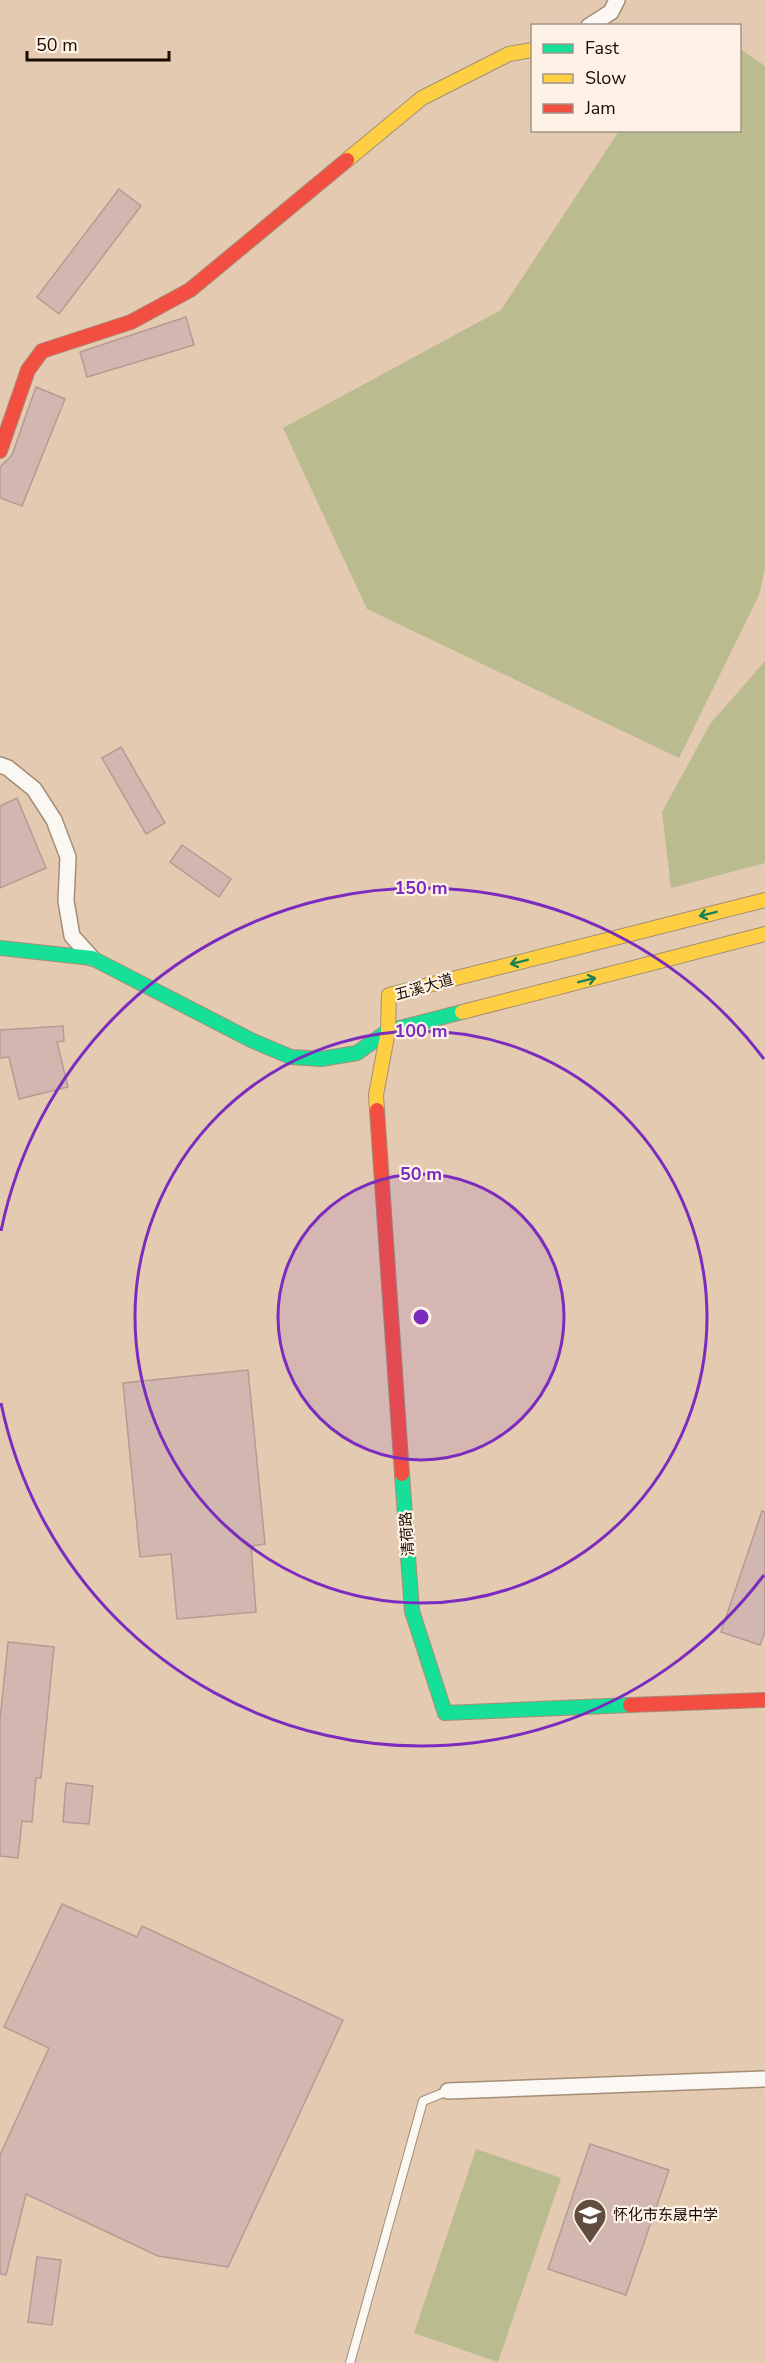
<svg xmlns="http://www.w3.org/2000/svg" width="765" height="2363" font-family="'Nunito Sans','Noto Sans SC',sans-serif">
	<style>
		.green { fill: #babb8e }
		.building { fill: #d1b7af; stroke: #b59b93; stroke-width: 1.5 }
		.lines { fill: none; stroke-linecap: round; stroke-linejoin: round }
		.lane-casing { stroke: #a48e77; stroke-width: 10 }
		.street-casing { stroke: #a48e77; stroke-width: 18 }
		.fast-casing { stroke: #a48e77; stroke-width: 16 }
		.slow-casing { stroke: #a48e77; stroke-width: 16 }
		.jam-casing { stroke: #a48e77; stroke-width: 16 }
		.lane { stroke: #fbf7f3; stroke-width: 8 }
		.street { stroke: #fbf7f3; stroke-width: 15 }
		.fast { stroke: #16e098; stroke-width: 14 }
		.slow { stroke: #ffcf43; stroke-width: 14 }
		.jam { stroke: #f24e42; stroke-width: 14 }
		.oneway { stroke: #188054 }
		.ring { fill: none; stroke: #7b2cbf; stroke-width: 3 }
		.labels { text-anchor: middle; stroke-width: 4.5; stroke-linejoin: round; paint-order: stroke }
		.street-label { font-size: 15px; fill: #1a0a00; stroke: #fef2e6 }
		.poi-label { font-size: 15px; fill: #1a0a00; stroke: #fef2e6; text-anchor: start }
		.centre { fill: #7b2cbf; stroke: #fef2e6; stroke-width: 3 }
		.ring-label { font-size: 18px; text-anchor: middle; font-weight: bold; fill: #7b2cbf; stroke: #fef2e6; stroke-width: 4.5; stroke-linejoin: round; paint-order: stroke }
	</style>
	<rect width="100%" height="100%" fill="#e3cab1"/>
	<g class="green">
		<polygon points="740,49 765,66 765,568 759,595 679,758 367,609 283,428 501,310 619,131 740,130"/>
		<polygon points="765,661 765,863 671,888 662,812 710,724"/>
		<polygon points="476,2149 561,2178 498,2362 414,2333"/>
	</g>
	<g class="building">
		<polygon points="119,189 141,206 59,314 37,297"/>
		<polygon points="186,317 194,345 87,377 80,352"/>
		<polygon points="36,387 65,399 22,506 0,498 0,467 12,455"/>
		<polygon points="121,747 165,823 146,834 102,758"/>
		<polygon points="17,798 46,868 0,888 0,806"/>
		<polygon points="182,845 231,879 219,897 170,862"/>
		<polygon points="63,1026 64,1041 57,1042 68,1087 19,1099 9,1057 0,1058 0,1030"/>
		<polygon points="248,1370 265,1544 251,1546 256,1612 177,1619 171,1554 140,1557 123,1383"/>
		<polygon points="762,1511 765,1512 765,1632 760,1645 721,1632"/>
		<polygon points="8,1642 54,1647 41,1778 36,1778 32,1822 22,1821 18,1858 0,1856 0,1720"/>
		<polygon points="66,1783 93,1786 89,1824 63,1822"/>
		<polygon points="62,1904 137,1937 142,1926 343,2020 228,2267 158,2256 26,2194 6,2275 0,2274 0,2155 49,2048 4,2027"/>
		<polygon points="590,2144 669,2170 626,2295 548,2269"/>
		<polygon points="37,2257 61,2260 52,2325 28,2322"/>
	</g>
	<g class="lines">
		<defs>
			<polyline id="lane" points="350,2363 423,2101 448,2091"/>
			<g id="street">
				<polyline points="589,26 611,12 617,0"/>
				<polyline points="0,765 8,768 34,789 54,820 68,857 66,901 72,936 92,958"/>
				<polyline points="448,2091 765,2079"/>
			</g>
			<g id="fast">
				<polyline points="0,948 92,958 251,1040 291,1057 321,1059 357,1053 388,1031 462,1012"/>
				<polyline points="402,1474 412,1611 445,1713 630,1705"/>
			</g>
			<g id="slow">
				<polyline points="347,160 422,98 509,54 532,50"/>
				<polyline points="462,1012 765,934"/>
				<polyline points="377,1110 376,1095 388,1031 389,995 765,900"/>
			</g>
			<g id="jam">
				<polyline points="0,451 28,370 42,351 131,322 190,290 347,160"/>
				<polyline points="377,1110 402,1474"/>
				<polyline points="630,1705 765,1700"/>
			</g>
		</defs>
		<use href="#lane" class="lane-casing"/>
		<use href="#street" class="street-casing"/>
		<use href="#fast" class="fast-casing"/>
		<use href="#slow" class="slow-casing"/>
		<use href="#jam" class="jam-casing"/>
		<use href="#lane" class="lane"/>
		<use href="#street" class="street"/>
		<use href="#fast" class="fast"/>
		<use href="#slow" class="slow"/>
		<use href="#jam" class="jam"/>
	</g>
	<defs><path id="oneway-shaft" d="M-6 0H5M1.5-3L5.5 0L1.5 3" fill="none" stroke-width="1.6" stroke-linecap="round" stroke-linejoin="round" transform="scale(1.5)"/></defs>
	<g class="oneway">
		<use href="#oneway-shaft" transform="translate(708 914) rotate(166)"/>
		<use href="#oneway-shaft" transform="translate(519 962) rotate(166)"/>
		<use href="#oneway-shaft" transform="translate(587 980) rotate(-14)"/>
	</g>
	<circle cx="421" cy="1317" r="143" fill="#7b2cbf" fill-opacity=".12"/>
	<g class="ring">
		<circle cx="421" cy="1317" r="143"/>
		<circle cx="421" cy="1317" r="286"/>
		<path d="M764 1575A429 429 0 0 1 1 1403M1 1231A429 429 0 0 1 764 1059"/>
	</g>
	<defs>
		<symbol id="school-pin" viewBox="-11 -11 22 30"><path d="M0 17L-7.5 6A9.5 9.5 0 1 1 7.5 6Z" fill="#604d3e" stroke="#fef2e6"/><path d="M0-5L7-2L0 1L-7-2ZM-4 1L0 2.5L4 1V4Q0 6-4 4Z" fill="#fff"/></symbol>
	</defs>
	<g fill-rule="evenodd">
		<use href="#school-pin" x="571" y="2196" width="38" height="52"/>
	</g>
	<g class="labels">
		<g class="street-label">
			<text transform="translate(424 987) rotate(-16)" y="5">五溪大道</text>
			<text transform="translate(407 1534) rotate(-94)" y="5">清荷路</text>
		</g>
		<g class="poi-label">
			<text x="613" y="2220">怀化市东晟中学</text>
		</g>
	</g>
	<circle cx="421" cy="1317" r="9" class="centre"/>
	<g class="ring-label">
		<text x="421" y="894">150 m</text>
		<text x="421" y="1037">100 m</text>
		<text x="421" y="1180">50 m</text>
	</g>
	<rect x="531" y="24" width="210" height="108" fill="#fef2e6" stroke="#a3958a" stroke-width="1.5"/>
	<rect x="543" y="44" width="30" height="9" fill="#16e098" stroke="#a3958a" stroke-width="1.5"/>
	<text x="585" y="54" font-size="18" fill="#1a0a00">Fast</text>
	<rect x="543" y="74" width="30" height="9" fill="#ffcf43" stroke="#a3958a" stroke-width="1.5"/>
	<text x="585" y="84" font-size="18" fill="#1a0a00">Slow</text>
	<rect x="543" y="104" width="30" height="9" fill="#f24e42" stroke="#a3958a" stroke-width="1.5"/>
	<text x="585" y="114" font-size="18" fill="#1a0a00">Jam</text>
	<path d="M27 51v9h142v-9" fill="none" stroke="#1a0a00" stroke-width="3"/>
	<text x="36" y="51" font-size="18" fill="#1a0a00" stroke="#fef2e6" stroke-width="4.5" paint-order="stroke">50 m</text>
</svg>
